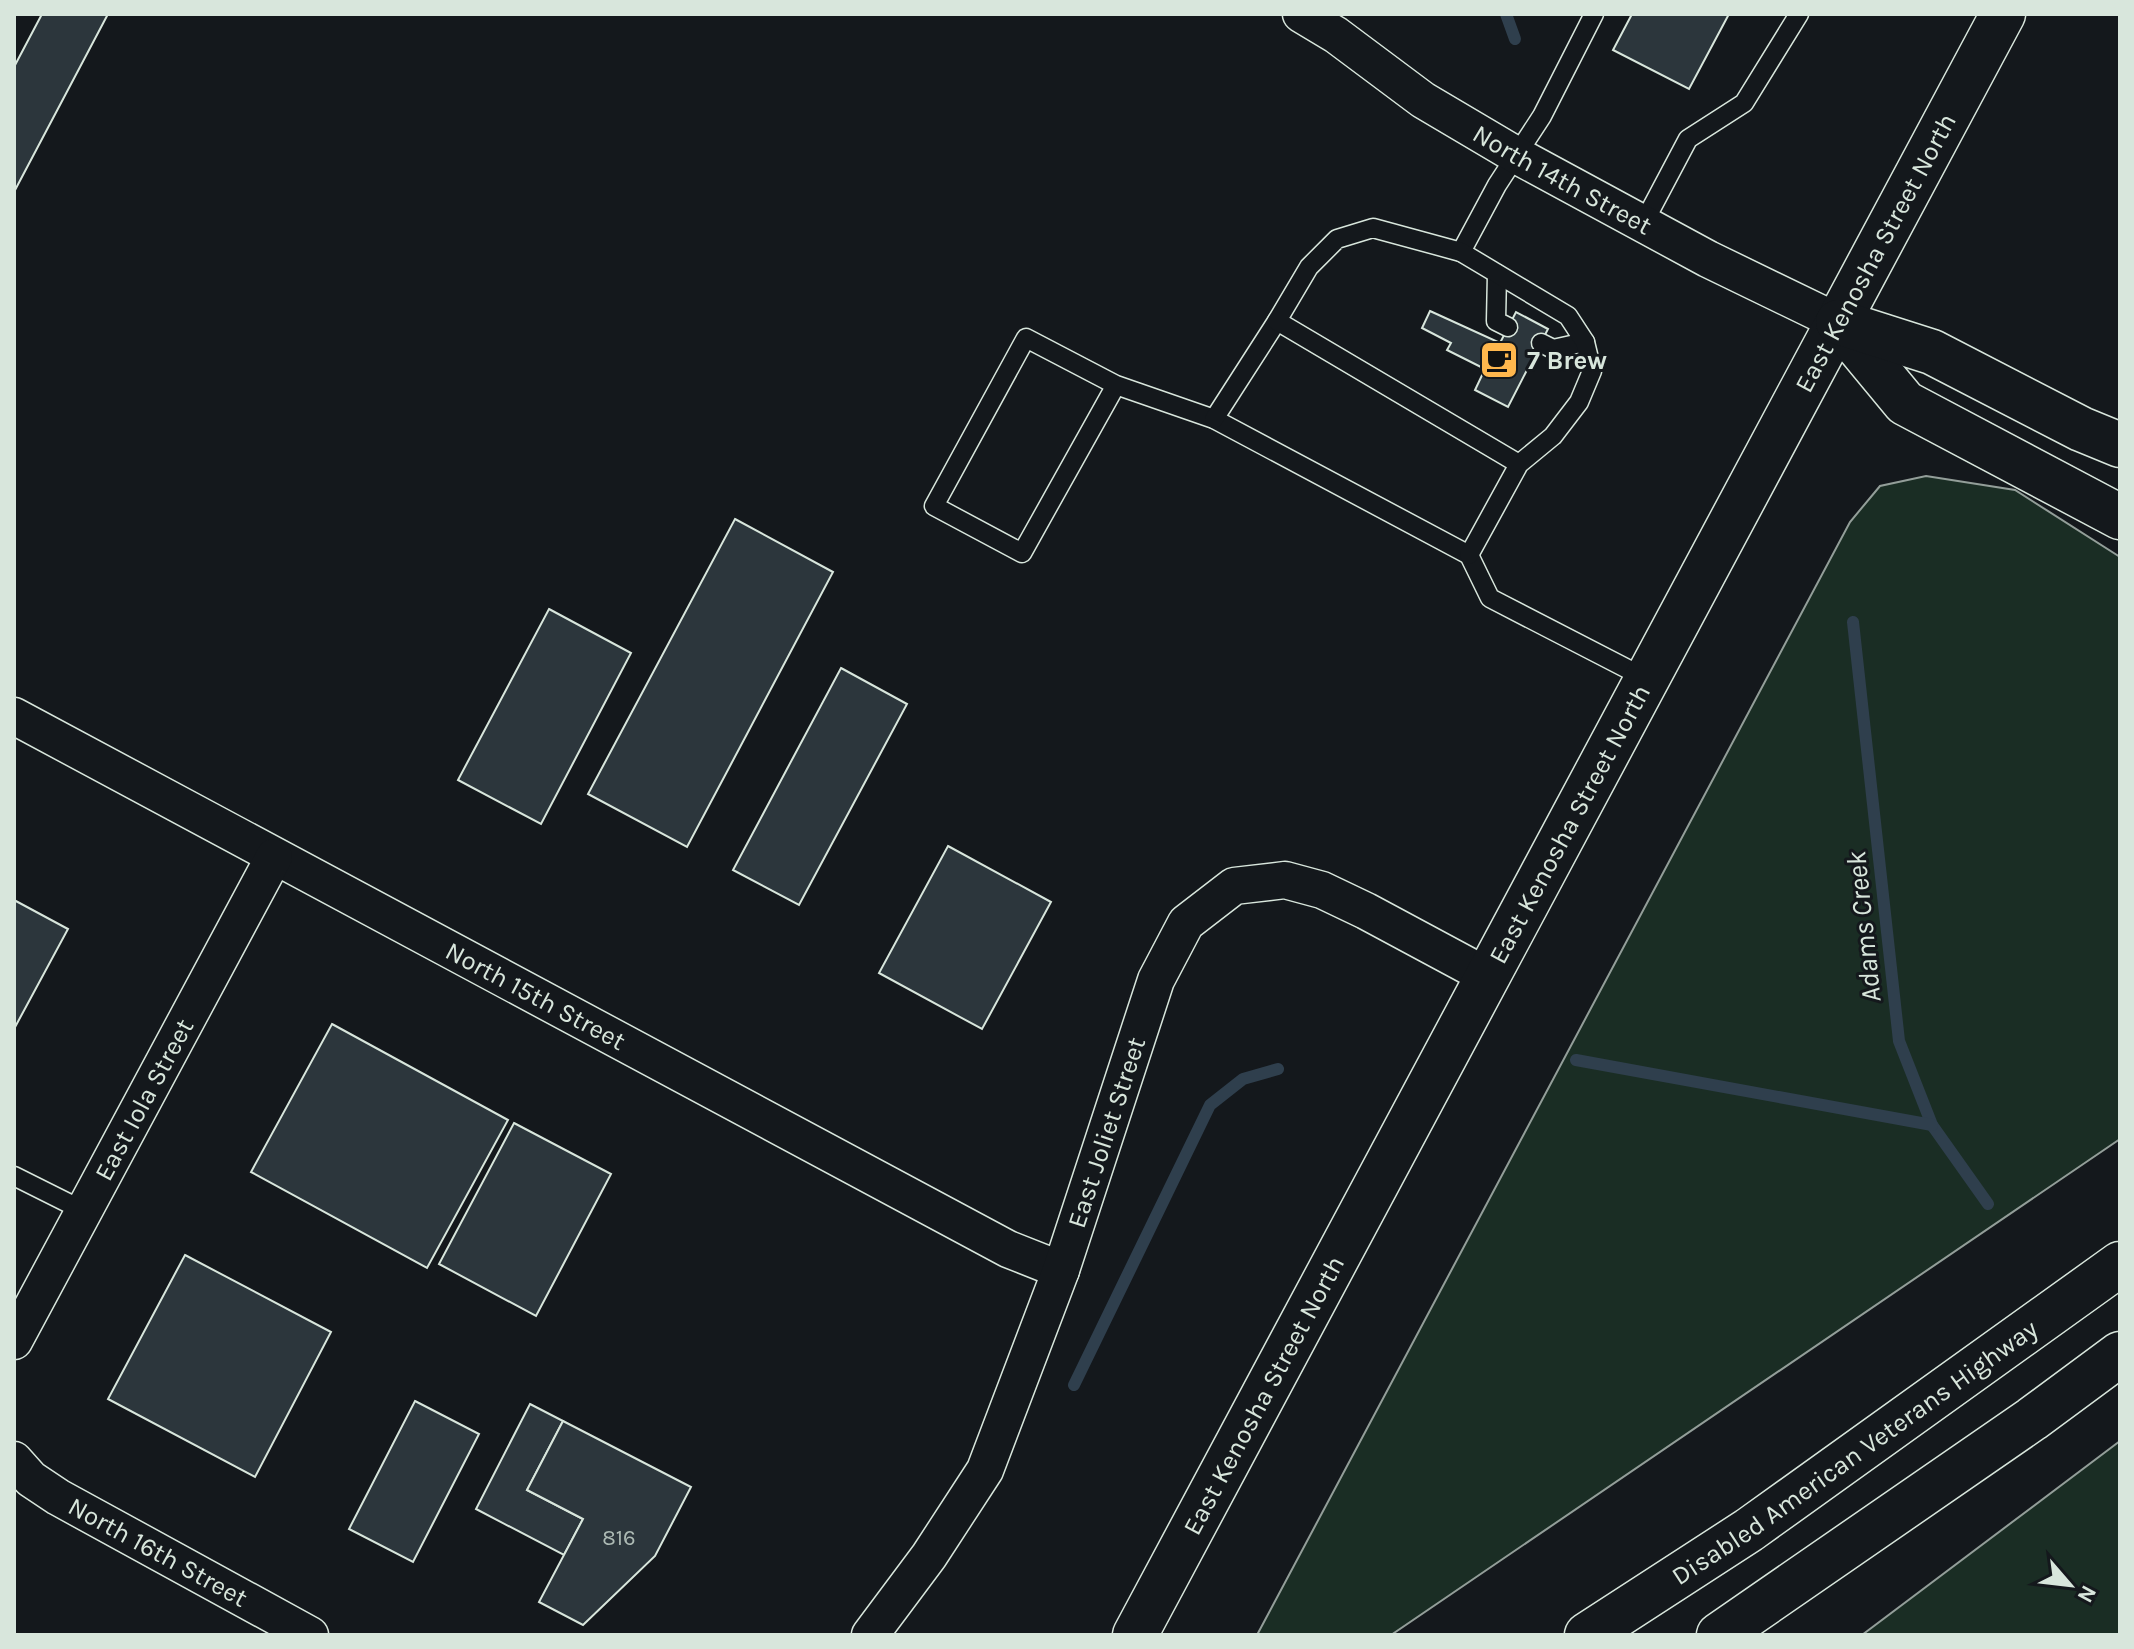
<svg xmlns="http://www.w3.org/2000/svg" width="2134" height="1649" font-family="Karla,sans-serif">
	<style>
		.green { fill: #1a2d24; stroke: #939e99; stroke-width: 2 }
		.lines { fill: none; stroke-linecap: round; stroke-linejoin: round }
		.stream { stroke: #2f3f4d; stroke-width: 12 }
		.building { fill: #2c363c; stroke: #d8e6dc; stroke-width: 2 }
		.service-casing { stroke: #d8e6dc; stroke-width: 21 }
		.minor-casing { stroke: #d8e6dc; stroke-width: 39 }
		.primary-casing { stroke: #d8e6dc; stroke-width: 47 }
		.motorway-casing { stroke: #d8e6dc; stroke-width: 47 }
		.service { stroke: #14181c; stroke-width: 18 }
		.minor { stroke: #14181c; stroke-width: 36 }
		.primary { stroke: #14181c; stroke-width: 44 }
		.motorway { stroke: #14181c; stroke-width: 44 }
		.labels { text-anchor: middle; stroke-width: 6; stroke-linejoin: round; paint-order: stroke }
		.number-label { font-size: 22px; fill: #adbab4 }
		.street-label { font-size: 26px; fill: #d8e6dc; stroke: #14181c }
		.poi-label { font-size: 26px; font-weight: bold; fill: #d8e6dc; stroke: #14181c; text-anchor: start }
		.water-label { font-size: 28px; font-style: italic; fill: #d8e6dc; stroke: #14181c }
	</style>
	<rect width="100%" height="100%" fill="#14181c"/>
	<g class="green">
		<polygon points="1926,476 2015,490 2120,557 2120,1139 1391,1635 1257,1635 1850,522 1880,486"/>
		<polygon points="2120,1441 2120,1635 1862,1635"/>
	</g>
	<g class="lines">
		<g class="stream">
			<polyline points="1506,14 1515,39"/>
			<polyline points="1853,622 1899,1041 1932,1125 1988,1204"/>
			<polyline points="1576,1060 1932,1125"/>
			<polyline points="1074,1385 1210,1105 1243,1079 1278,1069"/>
		</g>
	</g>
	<g class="building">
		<polygon points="42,14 108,14 14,192 14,67"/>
		<polygon points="1632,14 1729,14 1689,89 1613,50"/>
		<polygon points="1430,311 1500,343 1516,312 1548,329 1508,407 1475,390 1485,369 1447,350 1451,343 1422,328"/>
		<polygon points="735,519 833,572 687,847 588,794"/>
		<polygon points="549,609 631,653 541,824 458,780"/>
		<polygon points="841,668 907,704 799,905 733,870"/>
		<polygon points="948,846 1051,902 982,1029 879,973"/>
		<polygon points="14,900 68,929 14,1029"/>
		<polygon points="332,1024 508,1120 427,1268 251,1172"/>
		<polygon points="514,1123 611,1174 536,1316 439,1264"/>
		<polygon points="185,1255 331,1332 255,1477 108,1399"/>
		<polygon points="415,1401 479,1434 413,1562 349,1529"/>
		<polygon points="530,1404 563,1421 527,1490 583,1519 564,1555 476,1509"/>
		<polygon points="563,1421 691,1487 655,1556 583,1625 539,1602 583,1519 527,1490"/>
	</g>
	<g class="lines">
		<defs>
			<g id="service">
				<polyline points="1643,224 1688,139 1744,103 1799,14"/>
				<polyline points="1461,252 1497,185 1542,116 1594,14"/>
				<polyline points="1497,274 1496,321 1508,327"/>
				<polyline points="1541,343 1553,349 1585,342"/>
				<polyline points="1116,385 1022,553 934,506 1026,338 1116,385 1214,419 1469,555 1490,598 1647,679"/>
				<polyline points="1214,419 1277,321"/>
				<polyline points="1469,555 1519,464 1553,436 1579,402 1592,371 1585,342 1568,316 1461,252 1373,228 1337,239 1309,267 1277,321 1519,464"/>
				<polyline points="14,1176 82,1210"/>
			</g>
			<g id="minor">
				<path id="s1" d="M1301,14L1336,35L1423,100L1516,155L1708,259L1838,322"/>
				<path id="s2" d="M14,716L1008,1249L1061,1270"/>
				<path id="s3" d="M14,1341L274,857"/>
				<path id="s4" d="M14,1460L31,1479L58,1497L310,1635"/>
				<path id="s5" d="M870,1635L929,1556L985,1470L1061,1270L1156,980L1186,923L1234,886L1285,880L1322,890L1366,911L1487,976"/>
			</g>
			<g id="primary">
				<path id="s6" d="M1135,1635L2003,14"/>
			</g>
			<g id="motorway">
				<polyline points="1838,322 1905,403 2120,517"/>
				<polyline points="1838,322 1932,352 2081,429 2120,445"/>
				<path id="s7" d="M1587,1635L1749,1530L2120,1264"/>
				<polyline points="1719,1635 2032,1419 2120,1354"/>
			</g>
		</defs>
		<use href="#service" class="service-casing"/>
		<use href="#minor" class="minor-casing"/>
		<use href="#primary" class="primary-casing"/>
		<use href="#motorway" class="motorway-casing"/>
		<use href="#service" class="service"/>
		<use href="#minor" class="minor"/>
		<use href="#primary" class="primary"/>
		<use href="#motorway" class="motorway"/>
	</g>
	<defs>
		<symbol id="cafe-square" viewBox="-11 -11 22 22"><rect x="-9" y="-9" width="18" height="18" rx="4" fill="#ffb74d" stroke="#14181c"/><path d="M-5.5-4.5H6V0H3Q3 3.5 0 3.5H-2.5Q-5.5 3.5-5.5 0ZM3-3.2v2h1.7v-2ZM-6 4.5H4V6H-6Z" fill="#111"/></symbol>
	</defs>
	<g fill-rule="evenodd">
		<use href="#cafe-square" x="1477" y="338" width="44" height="44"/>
	</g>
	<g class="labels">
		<g class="number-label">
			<text x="619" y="1545">816</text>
		</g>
		<g class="street-label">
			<text dy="9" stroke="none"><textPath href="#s1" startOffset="310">North 14th Street</textPath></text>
			<text dy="9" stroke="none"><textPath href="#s6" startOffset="1568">East Kenosha Street North</textPath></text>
			<text dy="9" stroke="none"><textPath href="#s6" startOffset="920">East Kenosha Street North</textPath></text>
			<text dy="9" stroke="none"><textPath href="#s2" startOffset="592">North 15th Street</textPath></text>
			<text dy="9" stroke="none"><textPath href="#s3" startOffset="274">East Iola Street</textPath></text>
			<text dy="9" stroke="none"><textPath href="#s5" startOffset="560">East Joliet Street</textPath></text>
			<text dy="9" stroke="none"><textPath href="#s6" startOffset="272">East Kenosha Street North</textPath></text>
			<text dy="9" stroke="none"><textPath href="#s7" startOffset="324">Disabled American Veterans Highway</textPath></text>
			<text dy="9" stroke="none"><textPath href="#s4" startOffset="172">North 16th Street</textPath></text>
		</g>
		<g class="poi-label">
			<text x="1527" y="369">7 Brew</text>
		</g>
		<g class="water-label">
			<text transform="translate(1863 927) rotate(-96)" y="10">Adams Creek</text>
		</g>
	</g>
	<rect width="2134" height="1649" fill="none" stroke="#d8e6dc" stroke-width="32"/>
	<g transform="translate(2070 1585) rotate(118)" stroke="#14181c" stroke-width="6" paint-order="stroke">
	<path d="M0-6L14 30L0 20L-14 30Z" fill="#d8e6dc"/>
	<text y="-12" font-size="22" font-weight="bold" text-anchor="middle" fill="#d8e6dc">N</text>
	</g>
</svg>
